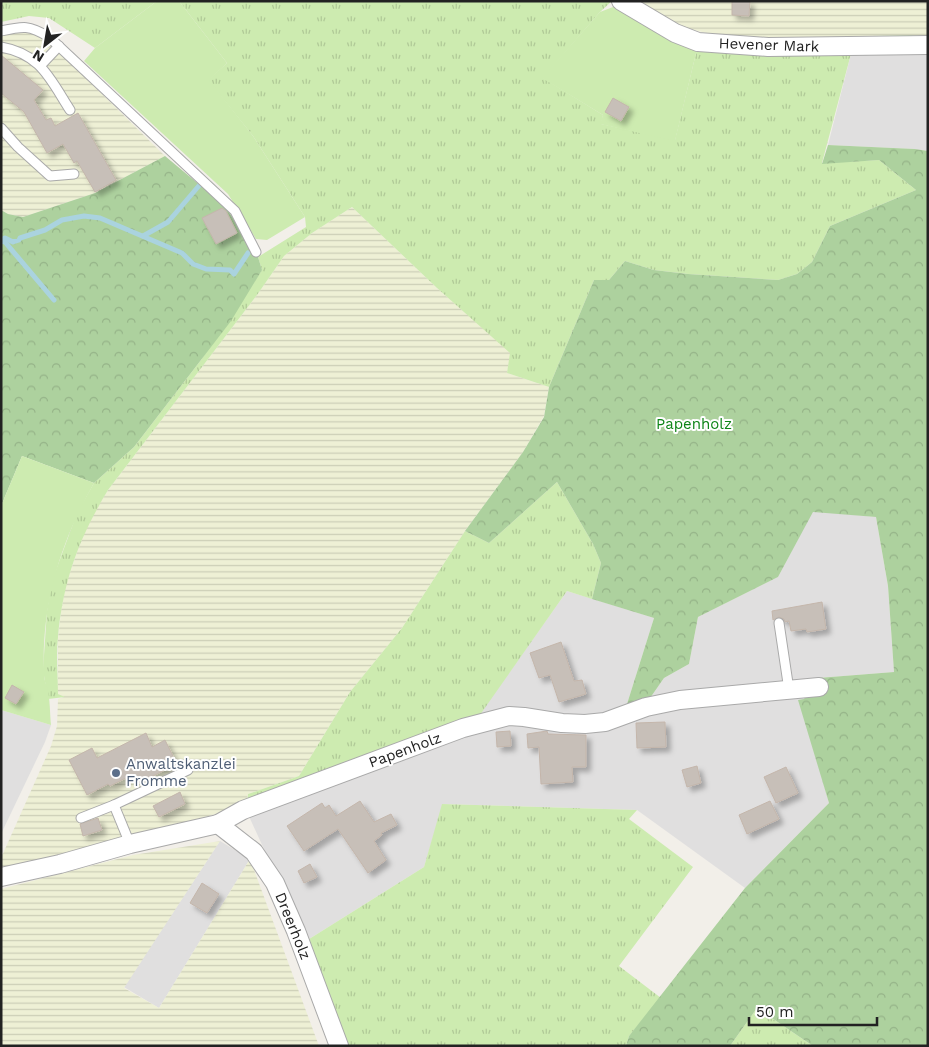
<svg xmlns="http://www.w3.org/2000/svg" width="929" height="1047" font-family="'Work Sans',sans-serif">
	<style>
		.residential { fill: #e0dfdf }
		.farmland { fill: url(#farmland-rules) }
		.grass { fill: url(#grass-tufts) }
		.forest { fill: url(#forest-crowns) }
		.garden { fill: #cdebb0 }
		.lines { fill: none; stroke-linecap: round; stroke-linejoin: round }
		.stream { stroke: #aad3df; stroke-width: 5 }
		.building { fill: #c7bfb8; stroke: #c4b6ab; filter: url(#shadow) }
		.service-casing { stroke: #a9a9a9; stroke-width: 11 }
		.minor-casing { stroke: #a9a9a9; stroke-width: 20 }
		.service { stroke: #fff; stroke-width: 9 }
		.minor { stroke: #fff; stroke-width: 18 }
		.service-dot { fill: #5c6f8a; stroke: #fff; stroke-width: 2 }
		.labels { text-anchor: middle; stroke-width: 4; stroke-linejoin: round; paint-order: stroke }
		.street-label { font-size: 15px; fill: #222; stroke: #fff }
		.park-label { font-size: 15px; fill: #0c8416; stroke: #fff }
		.service-label { font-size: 15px; fill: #4e5e75; stroke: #fff; text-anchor: start }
	</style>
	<defs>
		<pattern id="farmland-rules" width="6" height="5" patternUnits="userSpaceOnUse" patternTransform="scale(1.25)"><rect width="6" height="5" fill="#eef0d5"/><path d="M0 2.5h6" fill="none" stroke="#ccceb7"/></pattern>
		<pattern id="grass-tufts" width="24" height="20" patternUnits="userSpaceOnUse" patternTransform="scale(1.25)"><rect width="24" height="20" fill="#cdebb0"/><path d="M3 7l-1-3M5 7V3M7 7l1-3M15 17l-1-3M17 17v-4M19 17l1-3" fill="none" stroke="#b0c997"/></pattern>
		<pattern id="forest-crowns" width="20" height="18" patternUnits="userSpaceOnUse" patternTransform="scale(1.25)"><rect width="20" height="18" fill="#add19e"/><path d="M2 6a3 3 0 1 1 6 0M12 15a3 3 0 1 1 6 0" fill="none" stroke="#95b388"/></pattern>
		<filter id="shadow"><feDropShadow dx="4.5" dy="4.5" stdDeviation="2.5" flood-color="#0004"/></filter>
	</defs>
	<rect width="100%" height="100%" fill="#f2efe9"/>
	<g class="residential">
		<polygon points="928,48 928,151 915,149 828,145 852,50"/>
		<polygon points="813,511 876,517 888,586 894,672 818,678 818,763 829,803 745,888 637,810 443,804 424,867 306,941 247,812 467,732 567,591 654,618 627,704 648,701 664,678 689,664 698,617 778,577"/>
		<polygon points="1,710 51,725 45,742 1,834"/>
		<polygon points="220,841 250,859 159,1008 124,987"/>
	</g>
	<g class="farmland">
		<polygon points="630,1 928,1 928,37 910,35 800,38 798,41 715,35 677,26"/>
		<polygon points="29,32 46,39 165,156 95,193 23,217 8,214 1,210 1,34"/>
		<polygon points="352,207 437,288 511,353 507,373 549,387 544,416 523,452 465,531 402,628 350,692 299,776 248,794 246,803 216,814 7,870 1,867 1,858 51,746 57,726 58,699 64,697 58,694 58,639 61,611 66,584 77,552 90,519 108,490 257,295 284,256 312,233"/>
		<polygon points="220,841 124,988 159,1008 250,859 319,1046 1,1046 1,889 133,855"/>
	</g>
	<g class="grass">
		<polygon points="1,1 157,1 95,48 49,18 29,16 1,22"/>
		<path d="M179,1H612L600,12L543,78L603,115L601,124L675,140L697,49L798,41L800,38L910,35L928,37L852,50L822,163L879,160L916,190L830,226L812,262L797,274L778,280L688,274L654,270L625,261L609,280H594L549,387L507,373L510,353L437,288L352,207L312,233L284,256L257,295L108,490C79,538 63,581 58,637C56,656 58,675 58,694L65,697L48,699L43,670L47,611L52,581L77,513L94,483L134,447L201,360L262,270L258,257L306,227L305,217L253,136L208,80L227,63Z"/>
		<polygon points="557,482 593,544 601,563 592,599 567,591 475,722 247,803 248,794 299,776 350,692 402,628 465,531 489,543"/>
		<polygon points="442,804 637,810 629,819 693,867 619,966 661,998 629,1036 626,1046 346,1046 306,941 424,867"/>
		<polygon points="757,1008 813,1046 730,1046"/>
	</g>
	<g class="forest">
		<polygon points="828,145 915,149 928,151 928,1046 813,1046 757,1008 730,1046 626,1046 629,1036 745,888 829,803 798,700 804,699 818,678 894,672 888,586 876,517 813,512 778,577 698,617 689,664 664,678 648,701 627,704 654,618 592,599 601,563 593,544 557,482 489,543 465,531 523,452 544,417 549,387 594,280 609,280 625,261 654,270 688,274 778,280 797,274 812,262 830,226 916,190 879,160 822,164"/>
		<polygon points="165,156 225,206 258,257 262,270 231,321 134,447 94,483 22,456 1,506 1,210 8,214 23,217 95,193"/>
	</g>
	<g class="garden">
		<polygon points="157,1 179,1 227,63 209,80 253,136 305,217 267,240 256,239 228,194 84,61 95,48"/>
		<polygon points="613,7 673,39 697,49 675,141 600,124 603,115 542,78 600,12"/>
		<path d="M22,456L94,483C61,541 41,604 44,673C44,678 45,682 47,687C50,695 50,716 51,725L1,710V506Z"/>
	</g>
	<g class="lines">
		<g class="stream">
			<polyline points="143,236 168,222 203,181"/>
			<polyline points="1,240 5,238 13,242 19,240 20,238 45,230 62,220 84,216 100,218 182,253 193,264 206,269 230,270 234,274 248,253"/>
			<polyline points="1,241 5,242 54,300"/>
		</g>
	</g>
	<g class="building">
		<polygon points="732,1 750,1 749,16 732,15"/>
		<polygon points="1,55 43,90 34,100 46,120 51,118 55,126 78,113 116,180 95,192 77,161 74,163 63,144 47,153 24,112 1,93"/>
		<polygon points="613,98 629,107 621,121 605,112"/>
		<polygon points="222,208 226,211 237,233 216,244 202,218"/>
		<polygon points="822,602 826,629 807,632 806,629 791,631 789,621 785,622 784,619 779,617 773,620 772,611"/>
		<polygon points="561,642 574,681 582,680 586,694 559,702 550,675 539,678 530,653"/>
		<polygon points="12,685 24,692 16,704 5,698"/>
		<polygon points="665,722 666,747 637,748 636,723"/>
		<polygon points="510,731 511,746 497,747 496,732"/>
		<polygon points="547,731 548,734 586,735 586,767 572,767 573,782 541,784 539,747 528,748 527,734"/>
		<polygon points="146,733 152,747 165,740 177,764 139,783 134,774 110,786 108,784 87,795 69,760 92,748 97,758"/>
		<polygon points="697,766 701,783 687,787 682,770"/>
		<polygon points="786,767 798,793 776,803 764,777"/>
		<polygon points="180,792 185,804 159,817 153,806"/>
		<polygon points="360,801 374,822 391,814 397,825 381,833 382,835 374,841 386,860 368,873 338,829 304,851 287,826 322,803 325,808 329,805 336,816"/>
		<polygon points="770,801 779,819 747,834 739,815"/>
		<polygon points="98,818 102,830 83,836 80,824"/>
		<polygon points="310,864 317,877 304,883 298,871"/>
		<polygon points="202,883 219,894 207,913 190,903"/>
	</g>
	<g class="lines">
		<defs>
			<g id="service">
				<path d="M1,31C24,26 29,25 49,37L235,211L256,252"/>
				<path d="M1,47C41,54 50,79 70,110"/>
				<polyline points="41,65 59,46"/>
				<polyline points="1,128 18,147 50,176 74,174"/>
				<polyline points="779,623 789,690"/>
				<polyline points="114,805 130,844"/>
				<polyline points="81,818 114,805 188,770"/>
			</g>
			<g id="minor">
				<polyline points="621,1 675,33 698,42 768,47 928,45"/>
				<polyline points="218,824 254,852 275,883 296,931 339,1046"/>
				<polyline points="1,877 60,864 130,844 218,824 243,810 463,728 509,716 524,717 562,723 585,724 605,722 646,707 680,700 819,687"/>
			</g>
		</defs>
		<use href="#service" class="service-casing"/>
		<use href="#minor" class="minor-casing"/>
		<use href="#service" class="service"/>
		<use href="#minor" class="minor"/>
	</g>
	<circle class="service-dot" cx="116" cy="773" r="5"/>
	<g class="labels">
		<g class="street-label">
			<text transform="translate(769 45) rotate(2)" y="5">Hevener Mark</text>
			<text transform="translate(405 750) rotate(-20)" y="5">Papenholz</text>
			<text transform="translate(293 926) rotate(68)" y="5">Dreerholz</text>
		</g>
		<g class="park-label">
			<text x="694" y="429">Papenholz</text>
		</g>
		<g class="service-label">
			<text x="126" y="769">Anwaltskanzlei<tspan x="126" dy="17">Fromme</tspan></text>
		</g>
	</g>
	<rect width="929" height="1047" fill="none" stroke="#222222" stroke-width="5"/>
	<g transform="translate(45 45) rotate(211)" stroke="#ffffff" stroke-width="4" paint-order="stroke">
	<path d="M0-4L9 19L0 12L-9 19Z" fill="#222222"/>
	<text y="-8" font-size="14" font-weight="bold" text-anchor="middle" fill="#222222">N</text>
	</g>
	<path d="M749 1017v8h128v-8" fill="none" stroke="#222222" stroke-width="2.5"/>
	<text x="756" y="1017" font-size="15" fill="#222222" stroke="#ffffff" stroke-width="4" paint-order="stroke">50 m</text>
</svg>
